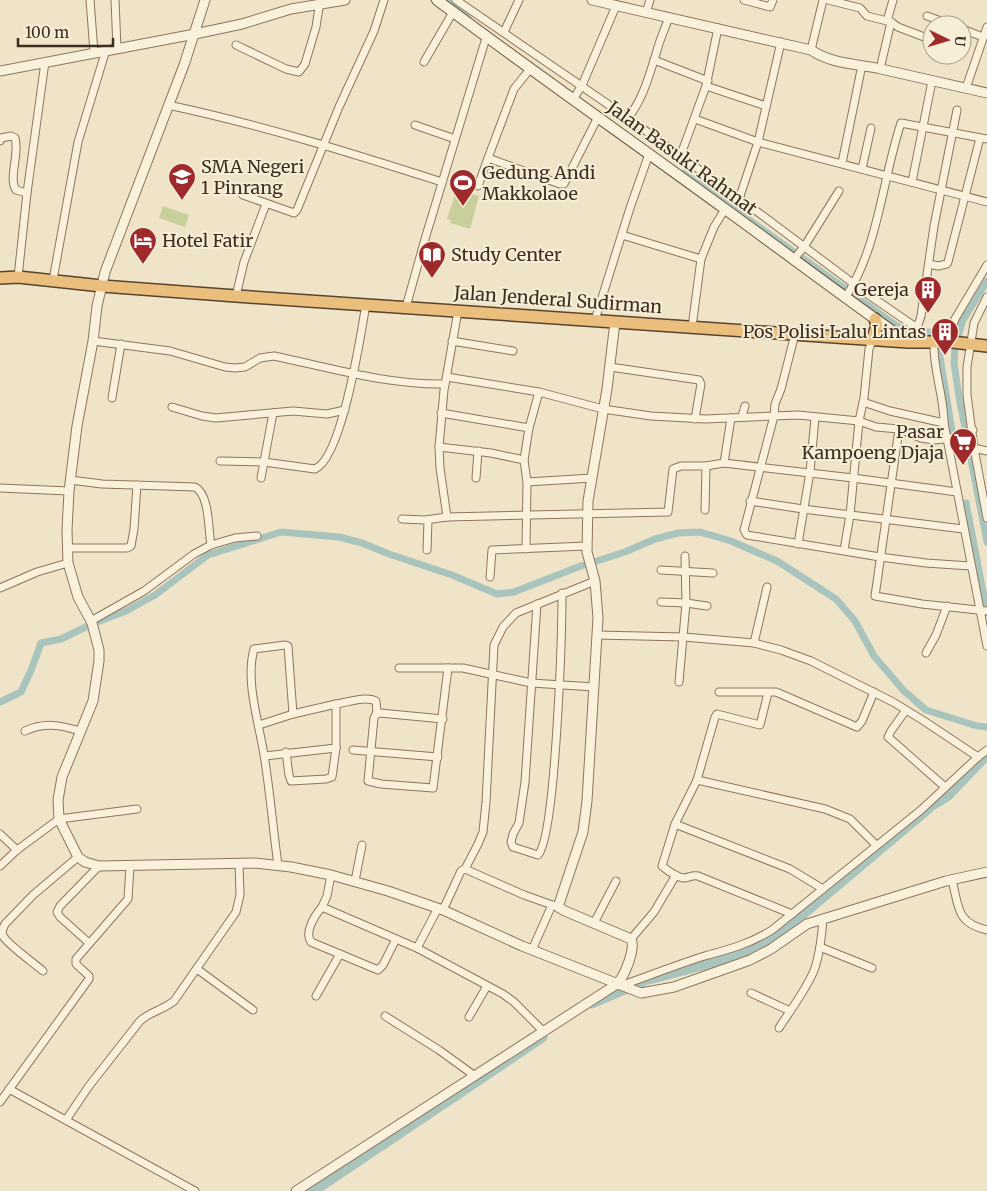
<svg xmlns="http://www.w3.org/2000/svg" width="987" height="1191" font-family="Merriweather,serif">
	<style>
		.green { fill: #c9cf9b }
		.lines { fill: none; stroke-linecap: round; stroke-linejoin: round }
		.canal { stroke: #a9c4bc; stroke-width: 7 }
		.river { stroke: #a9c4bc; stroke-width: 11 }
		.minor-casing { stroke: #8d765c; stroke-width: 9 }
		.tertiary-casing { stroke: #8d765c; stroke-width: 11 }
		.secondary-casing { stroke: #6f573f; stroke-width: 12 }
		.trunk-casing { stroke: #5b4430; stroke-width: 14 }
		.minor { stroke: #faf1dc; stroke-width: 7 }
		.tertiary { stroke: #faf1dc; stroke-width: 9 }
		.secondary { stroke: #faf1dc; stroke-width: 10 }
		.trunk { stroke: #eabe7c; stroke-width: 11 }
		.labels { text-anchor: middle; stroke-width: 4; stroke-linejoin: round; paint-order: stroke }
		.street-label { font-size: 18px; fill: #3d2e20; stroke: #f7eed8 }
		.poi-label { font-size: 18px; fill: #3d2e20; stroke: #f7eed8; text-anchor: start }
	</style>
	<rect width="100%" height="100%" fill="#f0e4c8"/>
	<g class="green">
		<polygon points="459,190 479,196 470,229 450,223 451,220 447,219 455,194 458,194"/>
		<polygon points="163,206 189,215 185,227 159,218"/>
	</g>
	<g class="lines">
		<g class="canal">
			<polyline points="448,0 468,18"/>
			<polyline points="684,173 897,326 910,330 939,333 940,357 953,437"/>
			<polyline points="987,281 962,322 955,349 954,363 959,397 987,542"/>
			<polyline points="966,503 987,613"/>
			<polyline points="0,702 21,692 32,668 41,643 61,639 92,624 126,611 155,595 208,555 281,532 339,537 362,543 389,554 452,575 497,594 514,592 578,567 625,552 655,539 678,533 700,532 731,541 777,561 836,599 855,621 874,656 904,691 926,710 977,726 987,727"/>
		</g>
		<g class="river">
			<polyline points="592,1003 645,980 748,953 805,912 932,805 948,795 987,754"/>
			<polyline points="313,1191 542,1037"/>
		</g>
		<defs>
			<g id="minor">
				<polyline points="90,0 94,52"/>
				<polyline points="115,0 117,48"/>
				<polyline points="456,0 628,118 759,213 866,293 914,326 918,325 921,316 934,226 957,110"/>
				<polyline points="744,0 770,7 773,0"/>
				<polyline points="828,0 860,8 867,16 891,22 898,27 932,40"/>
				<polyline points="646,13 650,0"/>
				<polyline points="927,16 952,25"/>
				<polyline points="887,21 893,0"/>
				<polyline points="962,29 983,37"/>
				<polyline points="504,32 519,0"/>
				<polyline points="236,45 286,69 299,72 305,64 316,27 320,1"/>
				<polyline points="811,50 823,0"/>
				<polyline points="654,60 708,81"/>
				<polyline points="424,62 453,12"/>
				<polyline points="880,69 891,22"/>
				<polyline points="706,86 766,106"/>
				<polyline points="966,88 987,27"/>
				<polyline points="573,100 583,83 616,6"/>
				<path d="M168,105C262,125 351,153 442,182"/>
				<path d="M628,118C643,99 649,76 656,54C659,41 665,29 669,17"/>
				<polyline points="695,119 758,142 987,202"/>
				<polyline points="415,125 455,139"/>
				<path d="M0,141L1,138L11,136L15,138C20,153 8,178 16,190L27,193"/>
				<polyline points="680,157 706,86 718,28"/>
				<polyline points="488,158 514,89 530,69"/>
				<polyline points="842,163 862,65"/>
				<polyline points="862,169 871,128"/>
				<polyline points="912,182 932,81"/>
				<polyline points="478,186 488,158 560,184 564,184 598,117"/>
				<polyline points="243,195 294,213 297,210 339,107 374,31 384,0"/>
				<polyline points="739,199 758,142 781,42"/>
				<polyline points="622,235 701,259 714,227 725,209"/>
				<polyline points="793,260 804,247 839,191"/>
				<polyline points="929,264 938,266 947,264 948,262 980,138"/>
				<polyline points="18,277 27,193 45,62"/>
				<polyline points="53,280 78,142 106,50"/>
				<polyline points="236,296 244,262 266,204"/>
				<polyline points="987,297 974,323 967,367 967,395 974,448 987,518"/>
				<path d="M845,298C879,247 882,180 901,123L987,139"/>
				<polyline points="406,307 425,239 486,38"/>
				<polyline points="458,311 444,390 439,447 440,468 447,517 668,512 673,469 681,466 706,466 724,463 853,478 957,492"/>
				<polyline points="595,320 630,208 649,154"/>
				<polyline points="692,327 701,259"/>
				<path d="M93,341L170,351L225,367L235,368L245,367L260,358L274,356C331,368 387,385 445,384"/>
				<polyline points="452,341 513,351"/>
				<polyline points="946,342 955,319 987,265"/>
				<path d="M934,343C933,371 944,395 944,423L987,646"/>
				<polyline points="610,367 699,380 701,384 695,419"/>
				<polyline points="447,377 539,392 603,409 651,416 705,419 774,416 775,404 781,389 795,334"/>
				<polyline points="112,398 121,344"/>
				<polyline points="863,402 890,411 944,423"/>
				<polyline points="172,407 202,416 216,418 293,411 327,414 345,410"/>
				<polyline points="441,413 529,428"/>
				<polyline points="742,416 745,406"/>
				<polyline points="899,429 875,596 922,604 987,611"/>
				<polyline points="439,447 491,453 524,460"/>
				<polyline points="974,448 987,451"/>
				<path d="M220,461L264,462L315,469C342,458 361,334 366,304"/>
				<polyline points="724,463 731,418"/>
				<polyline points="261,478 273,413"/>
				<polyline points="476,478 478,451"/>
				<path d="M70,480L102,484L195,487C210,495 208,529 211,545"/>
				<polyline points="527,482 592,478"/>
				<polyline points="0,488 69,491"/>
				<polyline points="750,501 803,509 963,529"/>
				<polyline points="705,510 706,466"/>
				<polyline points="402,519 425,520 447,517"/>
				<polyline points="798,544 810,472 815,418"/>
				<polyline points="67,548 127,548 131,546 134,529 137,485"/>
				<polyline points="526,549 527,482 524,460 529,428 539,392"/>
				<polyline points="427,550 428,520"/>
				<polyline points="844,550 850,515 859,421 864,398 869,349 873,338"/>
				<polyline points="970,566 926,563 880,557 747,535 744,530 774,416 798,415 859,421 876,427 899,429 921,438 934,440 956,438 973,430"/>
				<polyline points="661,570 713,573"/>
				<polyline points="490,577 492,550 587,546"/>
				<polyline points="0,588 37,572 68,563"/>
				<polyline points="661,602 686,603 707,606"/>
				<path d="M537,604L525,782L519,823L513,834L511,842L513,847L538,855C556,836 562,630 562,593"/>
				<polyline points="91,621 144,591 194,554 211,545 235,538 257,536"/>
				<path d="M597,635L684,637L754,643L781,650L811,661L893,702L924,721L978,757L921,810L772,930C751,943 731,949 708,955C678,964 649,976 620,986"/>
				<polyline points="754,643 767,587"/>
				<polyline points="926,653 936,635 947,606"/>
				<polyline points="399,668 463,668 531,683 594,687"/>
				<polyline points="679,682 686,603 685,556"/>
				<polyline points="719,692 776,692 857,727 862,721 874,692"/>
				<path d="M768,693L760,725L717,714L715,717L697,780L675,824L662,866C668,871 677,878 685,878C690,877 692,875 698,876L792,914"/>
				<polyline points="906,710 891,731 888,737 945,787"/>
				<polyline points="443,719 380,713 376,714 374,718 368,781 381,784 433,788 448,668"/>
				<polyline points="259,725 293,714 336,704"/>
				<path d="M25,731C45,722 60,725 80,731"/>
				<polyline points="353,750 438,757"/>
				<polyline points="286,752 289,775 291,781 326,779 332,777 336,748"/>
				<path d="M265,756L336,748V704C349,702 365,696 376,701L377,714"/>
				<polyline points="978,757 987,750"/>
				<polyline points="697,780 825,809 850,819 876,845"/>
				<polyline points="675,824 790,869 823,889"/>
				<polyline points="0,834 17,850"/>
				<path d="M278,865C273,829 270,791 264,755C259,723 245,681 254,649L285,645L288,646L293,714"/>
				<polyline points="0,866 17,850 59,819 137,809"/>
				<polyline points="465,869 524,895 558,907"/>
				<polyline points="331,875 327,896 322,907 417,948 503,994 514,1002 543,1031"/>
				<path d="M952,880C959,907 956,923 987,930"/>
				<polyline points="355,881 362,845"/>
				<path d="M322,907C315,915 304,932 311,942L378,970L383,965L396,939"/>
				<polyline points="443,910 461,871 465,869 478,844 483,832 486,802 494,645 503,627 516,613 595,581"/>
				<polyline points="594,923 616,881"/>
				<polyline points="631,939 654,912 676,875"/>
				<polyline points="89,943 60,917 57,912 60,906 99,866"/>
				<polyline points="820,947 872,968"/>
				<polyline points="417,948 438,908"/>
				<polyline points="532,950 552,905"/>
				<polyline points="197,969 253,1010"/>
				<path d="M43,971C34,963 8,945 3,936C1,932 3,928 5,924L33,895L78,857"/>
				<polyline points="751,993 790,1011"/>
				<polyline points="316,996 340,954"/>
				<polyline points="385,1016 439,1050 475,1076"/>
				<polyline points="469,1017 487,986"/>
				<path d="M779,1028C791,1009 807,989 815,968C820,952 822,935 823,918"/>
				<polyline points="9,1089 195,1191"/>
				<polyline points="0,1102 89,979 89,976 76,964 76,959 128,899 130,866"/>
				<path d="M66,1120L89,1086L140,1021C149,1012 163,1010 174,1001L236,912L240,895L239,863"/>
			</g>
			<g id="tertiary">
				<polyline points="205,0 184,65 105,272 97,306 93,341 77,426 69,491 67,530 68,563 78,597 92,623 99,650 99,661 93,701 62,777 58,800 59,819 78,857 85,862 99,866 255,863 291,867 331,875 388,891 443,910 522,946 641,993 674,987 750,960 771,949 807,924 946,881 987,872"/>
				<path d="M592,0L811,50C831,64 858,64 881,69C916,77 952,85 987,93"/>
				<polyline points="0,71 195,34 242,24 291,9 345,0"/>
				<path d="M296,1191C403,1122 510,1053 617,984C624,977 636,949 631,939L565,911L558,907L583,832L587,801L598,618L595,581L587,552L588,501L607,389L615,322"/>
			</g>
			<path id="secondary" d="M437,0C532,71 629,139 725,209C786,253 846,299 908,342"/>
			<g id="trunk">
				<polyline points="0,278 18,277 102,286 236,296 908,342 952,342 987,346"/>
				<polyline points="873,338 877,325 875,319"/>
			</g>
		</defs>
		<use href="#minor" class="minor-casing"/>
		<use href="#tertiary" class="tertiary-casing"/>
		<use href="#secondary" class="secondary-casing"/>
		<use href="#trunk" class="trunk-casing"/>
		<use href="#minor" class="minor"/>
		<use href="#tertiary" class="tertiary"/>
		<use href="#secondary" class="secondary"/>
		<use href="#trunk" class="trunk"/>
	</g>
	<defs>
		<symbol id="school-pin" viewBox="-11 -11 22 30"><path d="M0 17L-7.5 6A9.5 9.5 0 1 1 7.5 6Z" fill="#9e2a2b" stroke="#f7eed8"/><path d="M0-5L7-2L0 1L-7-2ZM-4 1L0 2.5L4 1V4Q0 6-4 4Z" fill="#fff"/></symbol>
		<symbol id="stadium-pin" viewBox="-11 -11 22 30"><path d="M0 17L-7.5 6A9.5 9.5 0 1 1 7.5 6Z" fill="#9e2a2b" stroke="#f7eed8"/><path d="M0-5a6.5 5 0 1 0 0 10a6.5 5 0 1 0 0-10ZM-3.5-1.8h7v3.6h-7Z" fill="#fff"/></symbol>
		<symbol id="hotel-pin" viewBox="-11 -11 22 30"><path d="M0 17L-7.5 6A9.5 9.5 0 1 1 7.5 6Z" fill="#9e2a2b" stroke="#f7eed8"/><path d="M-6-4.5h1.5V1H6V5H4.5V3h-9V5H-6ZM-4 0a1.8 1.8 0 1 1 3.6 0ZM.5 0V-2.5h3Q6-2.5 6 0Z" fill="#fff"/></symbol>
		<symbol id="library-pin" viewBox="-11 -11 22 30"><path d="M0 17L-7.5 6A9.5 9.5 0 1 1 7.5 6Z" fill="#9e2a2b" stroke="#f7eed8"/><path d="M-6-4Q-3-5.5-.7-3.5V5Q-3 3-6 4ZM6-4Q3-5.5 .7-3.5V5Q3 3 6 4Z" fill="#fff"/></symbol>
		<symbol id="building-pin" viewBox="-11 -11 22 30"><path d="M0 17L-7.5 6A9.5 9.5 0 1 1 7.5 6Z" fill="#9e2a2b" stroke="#f7eed8"/><path d="M-4-6H4V6H1V3H-1V6H-4ZM-2.5-4.3h1.7v1.8h-1.7ZM.8-4.3h1.7v1.8H.8ZM-2.5-1h1.7V.8h-1.7ZM.8-1h1.7V.8H.8Z" fill="#fff"/></symbol>
		<symbol id="supermarket-pin" viewBox="-11 -11 22 30"><path d="M0 17L-7.5 6A9.5 9.5 0 1 1 7.5 6Z" fill="#9e2a2b" stroke="#f7eed8"/><path d="M-6-5.5h2.5l.6 2H6L4.5 2H-2.5L-4.4-4H-6ZM-1.5 3.2a1.3 1.3 0 1 0 .1 0ZM3 3.2a1.3 1.3 0 1 0 .1 0Z" fill="#fff"/></symbol>
	</defs>
	<g fill-rule="evenodd">
		<use href="#school-pin" x="166" y="161" width="32" height="43"/>
		<use href="#stadium-pin" x="447" y="167" width="32" height="43"/>
		<use href="#hotel-pin" x="127" y="225" width="32" height="43"/>
		<use href="#library-pin" x="416" y="239" width="32" height="43"/>
		<use href="#building-pin" x="912" y="274" width="32" height="43"/>
		<use href="#building-pin" x="929" y="316" width="32" height="43"/>
		<use href="#supermarket-pin" x="947" y="426" width="32" height="43"/>
	</g>
	<g class="labels">
		<g class="street-label">
			<text transform="translate(682 158) rotate(36)" y="6">Jalan Basuki Rahmat</text>
			<text transform="translate(558 300) rotate(4)" y="6">Jalan Jenderal Sudirman</text>
		</g>
		<g class="poi-label">
			<text x="201" y="173">SMA Negeri<tspan x="201" dy="21">1 Pinrang</tspan></text>
			<text x="482" y="179">Gedung Andi<tspan x="482" dy="21">Makkolaoe</tspan></text>
			<text x="162" y="247">Hotel Fatir</text>
			<text x="451" y="261">Study Center</text>
			<text x="909" y="296" text-anchor="end">Gereja</text>
			<text x="926" y="338" text-anchor="end">Pos Polisi Lalu Lintas</text>
			<text x="944" y="438" text-anchor="end">Pasar<tspan x="944" dy="21">Kampoeng Djaja</tspan></text>
		</g>
	</g>
	<g transform="translate(947 40) rotate(95)"><circle r="24" fill="#f7eed8" stroke="#ada18e"/>
	<path d="M0-4L9 19L0 12L-9 19Z" fill="#9e2a2b"/>
	<text y="-8" font-size="14" font-weight="bold" text-anchor="middle" fill="#3d2e20">U</text>
	</g>
	<path d="M18 38v8h95v-8" fill="none" stroke="#3d2e20" stroke-width="2.5"/>
	<text x="25" y="38" font-size="15" fill="#3d2e20" stroke="#f7eed8" stroke-width="4" paint-order="stroke">100 m</text>
</svg>
